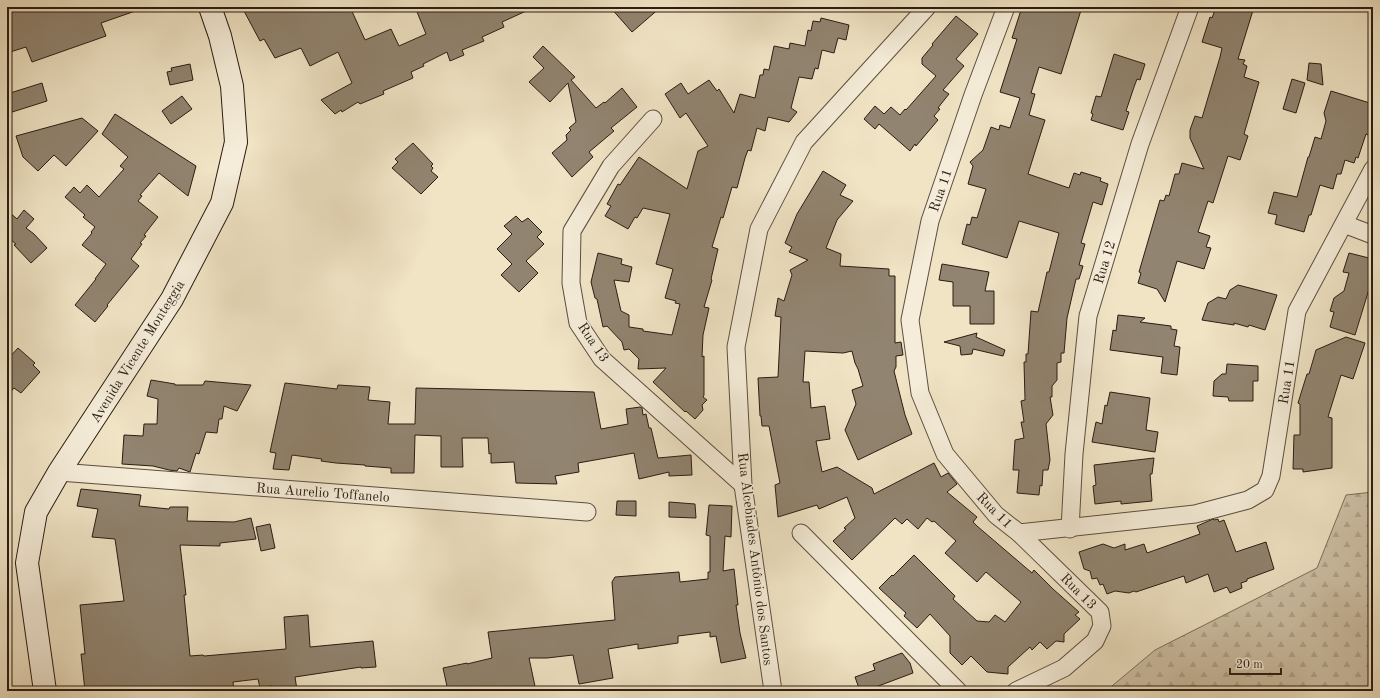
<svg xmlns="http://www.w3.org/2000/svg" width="1380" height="698" font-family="'Old Standard TT',serif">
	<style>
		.forest { fill: url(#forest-firs); stroke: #7d6f5d }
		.building { fill: #918470; stroke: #2b1c13 }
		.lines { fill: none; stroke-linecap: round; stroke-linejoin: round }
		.street-casing { stroke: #5c4e40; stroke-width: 19 }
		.secondary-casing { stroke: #2b1c13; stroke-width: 24 }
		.street { stroke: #f5edd9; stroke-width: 17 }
		.secondary { stroke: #f5edd9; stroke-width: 22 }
		.labels { text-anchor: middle; stroke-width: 3; stroke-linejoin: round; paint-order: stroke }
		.street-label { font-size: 14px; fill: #2b1c13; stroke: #f5edd9 }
	</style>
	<defs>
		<pattern id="forest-firs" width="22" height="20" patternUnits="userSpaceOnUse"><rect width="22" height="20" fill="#cfc2a7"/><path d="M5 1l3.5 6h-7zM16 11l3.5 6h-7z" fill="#b2a68f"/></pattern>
	</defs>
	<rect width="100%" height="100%" fill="#f0e4c5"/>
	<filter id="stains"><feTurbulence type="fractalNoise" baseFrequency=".005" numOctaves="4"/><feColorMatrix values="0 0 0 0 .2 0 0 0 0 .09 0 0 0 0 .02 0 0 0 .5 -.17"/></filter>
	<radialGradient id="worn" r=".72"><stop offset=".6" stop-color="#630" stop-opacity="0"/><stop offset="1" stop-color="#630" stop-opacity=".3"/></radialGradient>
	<polygon class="forest" points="1373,492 1373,691 1106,691 1155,650 1317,568 1346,495"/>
	<g class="building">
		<polygon points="26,7 140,7 141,9 101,23 106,36 32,62 26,47 7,53 7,12"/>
		<polygon points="252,7 350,7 365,40 391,29 399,46 426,34 415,7 535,7 502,22 504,27 482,37 484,41 462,50 464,55 450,61 447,52 423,64 424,66 411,72 413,78 383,91 384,94 360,104 358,102 342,112 341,110 335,114 321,100 352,83 338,52 310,66 301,48 275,58 264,39 260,41 244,11"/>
		<polygon points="610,7 661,7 632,32"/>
		<polygon points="1022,7 1082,7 1061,74 1039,67 1031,93 1035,94 1029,115 1045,120 1028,174 1069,188 1074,173 1080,175 1081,172 1101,178 1100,181 1108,184 1102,205 1093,202 1081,243 1085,244 1079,265 1083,266 1079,279 1076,279 1067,318 1064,353 1061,353 1061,362 1057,363 1057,380 1052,386 1052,397 1050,397 1053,415 1046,424 1050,460 1048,470 1043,470 1042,486 1040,485 1039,495 1017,493 1019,470 1013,470 1015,440 1024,438 1021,422 1024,422 1021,401 1025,400 1024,362 1026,362 1026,354 1028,354 1031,311 1038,312 1047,272 1049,272 1059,233 1019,221 1007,258 962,244 967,224 970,225 972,217 977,218 986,189 968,184 973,166 970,162 983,150 991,127 999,130 1000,125 1010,128 1020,98 1000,92 1017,39 1012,38"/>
		<polygon points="1216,7 1254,7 1238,59 1245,60 1243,64 1247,66 1244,77 1259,82 1244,134 1248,136 1240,160 1228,156 1213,203 1208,201 1198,232 1210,236 1206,247 1211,248 1204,269 1177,261 1165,302 1157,289 1138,283 1141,273 1139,272 1160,200 1164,201 1166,195 1169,196 1175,174 1179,174 1182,163 1204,169 1190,138 1190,130 1195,116 1202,118 1220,57 1222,48 1202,42 1210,17 1212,18"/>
		<polygon points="956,16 978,34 956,59 964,66 943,90 949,94 941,104 938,108 940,109 934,116 938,120 916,146 915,144 910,151 879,124 875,129 864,119 875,106 884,114 891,107 900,115 905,109 906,110 936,76 922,64 922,58 933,45 932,44"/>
		<polygon points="821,18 849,25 846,40 838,38 834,53 822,50 818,69 815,68 812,79 799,77 791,108 797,112 789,122 768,117 765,131 757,128 751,151 748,150 745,158 737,188 732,187 723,218 721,217 712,247 718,249 711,279 712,280 704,307 709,308 703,335 702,357 704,356 704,395 703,397 707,400 702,405 703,410 695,419 686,411 685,412 653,382 666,368 638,369 639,359 629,349 624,350 622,342 607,326 603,327 597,299 595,298 591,282 598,253 622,259 621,264 632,267 629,282 614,280 621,311 629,315 629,327 643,329 643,331 672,335 680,304 675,303 676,301 665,298 673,269 656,264 670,214 643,208 637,218 635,217 628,229 605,216 611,206 607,204 618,184 620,185 639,157 687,189 698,151 708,146 686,113 680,118 665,94 681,83 688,94 709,80 717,91 719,89 734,113 740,94 755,98 760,75 763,75 764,69 769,70 774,46 789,49 790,43 805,46 808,30 811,31 813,21 820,22"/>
		<polygon points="543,46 575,77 571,80 596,108 604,102 605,103 622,88 637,107 611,128 614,131 589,152 593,157 572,177 552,153 567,140 566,135 571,130 569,128 576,122 568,83 550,102 529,82 544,68 533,57"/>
		<polygon points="1114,54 1145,64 1140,80 1137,79 1134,87 1126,111 1129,112 1123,130 1091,120 1093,114 1091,113 1096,96 1101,97"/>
		<polygon points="1309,63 1321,64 1323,85 1307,80"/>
		<polygon points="190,64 193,80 170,85 167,72 172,71 171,68"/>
		<polygon points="1292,79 1305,83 1296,113 1283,109"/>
		<polygon points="42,83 47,101 9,113 7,105 7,94"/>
		<polygon points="1331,91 1373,104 1373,120 1368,135 1366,134 1358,158 1356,157 1354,163 1345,160 1341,174 1337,174 1333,189 1320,185 1311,215 1309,215 1304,232 1275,224 1277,215 1268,213 1274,192 1297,197 1308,157 1309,157 1315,137 1321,139 1326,121 1324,113"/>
		<polygon points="182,96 192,109 171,124 162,111"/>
		<polygon points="115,114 196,166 188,196 159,173 140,195 142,196 138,201 158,217 144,235 146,236 140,243 142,244 131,259 139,266 107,305 108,306 95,322 75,305 96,279 95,279 106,264 82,245 92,233 91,232 95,227 83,217 85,215 65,197 74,187 80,193 87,185 99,197 124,169 120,166 128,157 102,134"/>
		<polygon points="82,118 98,131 66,166 54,155 38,171 23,157 16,136"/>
		<polygon points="413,143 433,164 431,166 433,168 431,171 438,177 421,194 392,168 398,162 395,159"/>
		<polygon points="823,171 846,185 840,195 853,201 837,220 826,248 841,254 840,266 889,269 889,276 895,276 895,343 901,342 903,355 896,356 896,367 894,371 905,415 912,434 858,460 845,430 856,404 852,390 863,386 858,369 855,363 852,351 843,353 805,351 803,382 809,382 811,408 825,406 830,439 816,441 822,472 837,467 872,488 874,494 934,463 941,477 948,473 957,484 947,492 977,517 973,522 977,526 1032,573 1034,570 1053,589 1079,612 1075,615 1080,619 1064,634 1064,642 1056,641 1047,649 1040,642 1032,650 1030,647 1008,667 1008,674 987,672 971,656 962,665 950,653 950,636 930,614 917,628 904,616 906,613 879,588 892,575 893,576 914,555 955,596 953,599 977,621 989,622 995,615 1005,622 1021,602 986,572 977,582 945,553 956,541 934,521 932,522 927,518 918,529 907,519 902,524 895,518 852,560 833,541 846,529 844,528 855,518 847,497 819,509 817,505 778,517 775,485 780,483 769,426 762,426 761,416 760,416 758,378 778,377 781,317 775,316 778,298 784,301 792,275 790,270 808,260 789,252 792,247 785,243 797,214"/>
		<polygon points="7,210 17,219 24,210 34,219 26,228 34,234 47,248 31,263 14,245 16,244 7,237"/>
		<polygon points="516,216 522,222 528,218 542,232 537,237 544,244 526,261 538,273 519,292 501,275 512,264 497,249 512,234 504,226"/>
		<polygon points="1349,253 1373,259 1369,275 1373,276 1355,335 1330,327 1334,312 1330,311 1334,298 1344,291 1349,273 1343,272"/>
		<polygon points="942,264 989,272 985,291 994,291 994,324 970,324 970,306 953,306 953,282 939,280"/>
		<polygon points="1238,285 1277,295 1265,330 1249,325 1248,327 1234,323 1234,325 1202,320 1208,303 1218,297 1226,299 1230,290"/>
		<polygon points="1118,315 1145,318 1140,322 1171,326 1171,329 1177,330 1174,346 1180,347 1177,375 1161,373 1163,357 1110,350 1113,330 1116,331"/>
		<polygon points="977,333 976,337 1005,350 1003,356 973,349 972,354 961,355 960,346 944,342"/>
		<polygon points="1346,337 1365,343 1353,379 1341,375 1328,417 1332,418 1332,468 1303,472 1303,469 1293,469 1294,435 1300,435 1300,404 1298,403 1307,374 1309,374 1316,350"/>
		<polygon points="18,348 35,363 33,365 40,372 21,393 14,388 7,396 7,360"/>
		<polygon points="1227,364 1258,366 1258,381 1253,381 1253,401 1229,401 1228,397 1213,396 1214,381 1222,374 1226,374"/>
		<polygon points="151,380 175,384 175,385 203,385 205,381 251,385 237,411 224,406 222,419 219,419 217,433 206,432 199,454 196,453 190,472 179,468 177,471 169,470 153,466 122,464 124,435 143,436 144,424 157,424 158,399 147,396"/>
		<polygon points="285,383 337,389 338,385 370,387 368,400 390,402 388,424 415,424 416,388 594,392 601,429 628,424 626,409 640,407 642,408 643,415 646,414 649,428 651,428 658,458 691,455 692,475 669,476 669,472 639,479 634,453 578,463 579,472 555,476 557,484 516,483 514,462 491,463 491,453 489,454 488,438 462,438 463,467 441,467 441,436 415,435 414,473 391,473 391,468 365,466 365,465 336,463 321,461 322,459 292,455 289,470 273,469 276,453 270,452"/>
		<polygon points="1110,392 1150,398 1146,430 1158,432 1155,452 1092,442 1096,422 1102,424 1105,405 1107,406"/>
		<polygon points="1154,458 1152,474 1150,474 1152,501 1121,504 1121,501 1095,504 1093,486 1096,485 1094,465"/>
		<polygon points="81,489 141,495 139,506 169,509 170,507 188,507 187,521 234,522 251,518 256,539 220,543 220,546 180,545 186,595 184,595 190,656 203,655 204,656 286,649 284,617 308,615 310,647 373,641 376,667 361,668 361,667 295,677 297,690 289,691 273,691 272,686 260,688 258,679 233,682 234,691 85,691 81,654 85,654 80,605 124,601 115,539 92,537 98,509 77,506"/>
		<polygon points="617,501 636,501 636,516 616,515"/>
		<polygon points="669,502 695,504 696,518 669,517"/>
		<polygon points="709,505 732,506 731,537 725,536 723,571 734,569 738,605 736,605 740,633 746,658 721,663 716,636 710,637 710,632 678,636 678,643 638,649 638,644 608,649 613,678 579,684 573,655 547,658 529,658 536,691 448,691 443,668 467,663 467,664 492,658 488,632 615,620 612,582 615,577 679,572 680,582 708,579 708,572 710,572 710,536 706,535"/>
		<polygon points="1213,519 1214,520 1218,519 1219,522 1224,520 1236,552 1266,542 1274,569 1247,579 1247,581 1241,583 1242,588 1230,593 1227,587 1214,592 1208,574 1186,583 1184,576 1136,592 1134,591 1129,593 1115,591 1107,594 1103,584 1100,585 1097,578 1092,579 1090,571 1084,569 1079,552 1103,544 1114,548 1125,544 1125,550 1144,544 1147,553 1200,534 1197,526"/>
		<polygon points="270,524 275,548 261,551 256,527"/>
		<polygon points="902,653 910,663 913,673 865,691 860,691 855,677 875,670 873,664"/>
	</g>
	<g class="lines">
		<defs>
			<g id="street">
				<polyline points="1006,7 973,95 930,221 910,320 920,393 945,454 996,515 1019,533 1195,514 1248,500 1265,490 1271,476 1297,311 1373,169"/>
				<polyline points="653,119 611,166 572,231 571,283 578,323 602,359 743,485"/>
				<polyline points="1344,224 1373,235"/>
				<polyline points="59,472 587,512"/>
				<polyline points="1070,529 1074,454 1088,316 1140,144 1190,7"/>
				<polyline points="801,533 958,691"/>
				<polyline points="773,691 743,485 736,347 759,229 804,142 927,7"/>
				<polyline points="1016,691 1064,668 1095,641 1102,626 1100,612 1019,533"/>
			</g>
			<polyline id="secondary" points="45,691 27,563 36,512 59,472 172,299 222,203 236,142 232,86 220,36 210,7"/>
		</defs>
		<use href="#street" class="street-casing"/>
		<use href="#secondary" class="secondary-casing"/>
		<use href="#street" class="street"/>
		<use href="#secondary" class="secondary"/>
	</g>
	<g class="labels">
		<g class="street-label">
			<text transform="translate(940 190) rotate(-71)" y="5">Rua 11</text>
			<text transform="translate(1104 262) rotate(-73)" y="5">Rua 12</text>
			<text transform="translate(594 342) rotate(56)" y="5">Rua 13</text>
			<text transform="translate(137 351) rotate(-58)" y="5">Avenida Vicente Monteggia</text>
			<text transform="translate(1286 382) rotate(-81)" y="5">Rua 11</text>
			<text transform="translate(323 492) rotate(4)" y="5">Rua Aurelio Toffanelo</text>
			<text transform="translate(995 510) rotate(45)" y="5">Rua 11</text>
			<text transform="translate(756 559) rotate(83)" y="5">Rua Alcebiades Antônio dos Santos</text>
			<text transform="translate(1079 591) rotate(45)" y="5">Rua 13</text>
		</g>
	</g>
	<rect width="1380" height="698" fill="none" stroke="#f0e4c5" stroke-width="24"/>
	<rect x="8" y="8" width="1364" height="682" fill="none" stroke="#2b1c13" stroke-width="2"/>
	<rect x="12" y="12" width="1356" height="674" fill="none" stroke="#2b1c13"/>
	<path d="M1230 668v6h51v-6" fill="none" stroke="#2b1c13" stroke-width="2"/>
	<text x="1236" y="668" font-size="12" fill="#2b1c13" stroke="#f5edd9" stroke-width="3" paint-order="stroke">20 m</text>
	<rect width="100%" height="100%" filter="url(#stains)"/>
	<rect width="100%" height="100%" fill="url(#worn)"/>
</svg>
